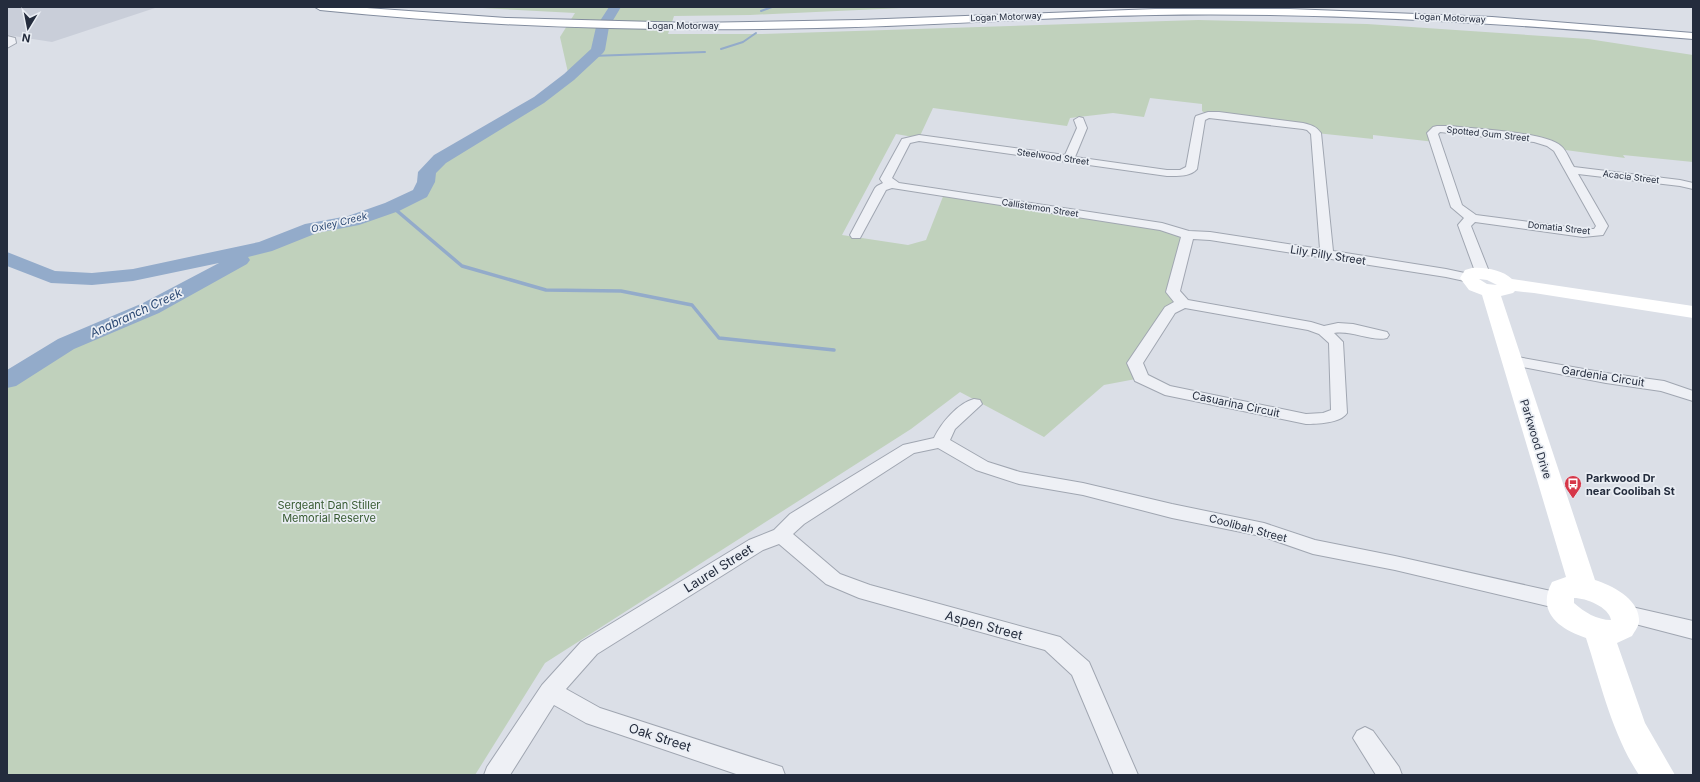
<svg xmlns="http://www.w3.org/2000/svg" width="1700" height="782" font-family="Inter,sans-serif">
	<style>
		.built { fill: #c9ced9 }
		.green { fill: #c0d1bc }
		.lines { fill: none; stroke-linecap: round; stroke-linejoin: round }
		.stream-far2 { stroke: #93abca; stroke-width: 2 }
		.stream-far1 { stroke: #93abca; stroke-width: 2.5 }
		.stream { stroke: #93abca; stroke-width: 3.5 }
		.river { fill: #93abca; fill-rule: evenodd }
		.street-casing { stroke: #a0a6b1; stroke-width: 2 }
		.highway-casing { stroke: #828c9e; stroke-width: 2 }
		.street { fill: #eef0f5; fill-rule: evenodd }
		.secondary { fill: #fff; fill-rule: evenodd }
		.highway { fill: #fff; fill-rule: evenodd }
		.labels { text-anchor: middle; stroke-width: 3.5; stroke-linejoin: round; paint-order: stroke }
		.far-street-label { font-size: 9px; fill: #242c3d; stroke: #eaeef4 }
		.far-water-label { font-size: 10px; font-style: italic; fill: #2c4973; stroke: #eaeef4 }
		.street-label { font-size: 11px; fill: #242c3d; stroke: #eaeef4 }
		.poi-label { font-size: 11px; font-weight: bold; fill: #242c3d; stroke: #eaeef4; text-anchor: start }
		.park-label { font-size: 11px; fill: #375a31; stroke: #eaeef4 }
		.water-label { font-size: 12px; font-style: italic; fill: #2c4973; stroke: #eaeef4 }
		.near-street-label { font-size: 13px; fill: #242c3d; stroke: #eaeef4 }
	</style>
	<rect width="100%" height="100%" fill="#dbdfe7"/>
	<polygon class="built" points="7,7 158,7 52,42 7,35"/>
	<polygon class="green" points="464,7 923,7 750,15 674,16 668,34 761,34 1198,20 1367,24 1588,39 1693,55 1693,162 1623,155 1625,158 1558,149 1551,144 1437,129 1435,142 1373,135 1373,139 1316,133 1311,128 1208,115 1202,111 1202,104 1150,98 1144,117 1113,113 1070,118 1067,126 933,108 919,138 896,134 842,235 908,245 926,240 944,194 1162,227 1188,235 1173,292 1183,303 1135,363 1141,378 1104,385 1044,437 960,392 911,429 545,663 475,775 7,775 7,381 66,344 151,308 265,247 312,228 352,221 392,207 421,193 426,182 427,172 440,159 539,100 569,77 560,37 575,13"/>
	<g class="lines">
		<g class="stream-far2">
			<polyline points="761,11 772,7"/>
			<polyline points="721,49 743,42 756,33"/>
			<polyline points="591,56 705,52"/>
		</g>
		<polyline class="stream-far1" points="392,207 397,211"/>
		<polyline class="stream" points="396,210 462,266 546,290 621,291 692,305 719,338 834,350"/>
		<polygon class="river" points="609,7 621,7 609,27 605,50 603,53 574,80 544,103 446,163 436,173 435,182 427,197 399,211 359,225 317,233 272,251 248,257 250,260 247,264 159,313 74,349 16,386 7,388 7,370 58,339 143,303 219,263 133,281 92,285 51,283 7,266 7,252 55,271 92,273 133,269 259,242 305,224 348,216 385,203 413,190 417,182 418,172 434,155 534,97 564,74 591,49 596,27"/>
		<defs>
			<g id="street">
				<polygon points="7,36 15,38 16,43 7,48"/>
				<path d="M1208,112H1219L1303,123C1311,125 1316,126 1321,133L1333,251L1446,269L1474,275L1476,278L1474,281L1469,282L1446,277L1210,240L1193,239L1180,291L1188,300L1311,322L1324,326L1338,323L1353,324L1387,332L1389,335L1387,338C1372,342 1352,330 1334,333L1343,342L1347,413C1341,423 1317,424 1306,424L1165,395L1135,381L1127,363L1165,307L1174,302L1166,292L1181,237L1160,230L892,188L886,190L860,238H852L850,235L875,188L877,186L883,183L880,179L902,139L919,135L1065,155L1077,128L1074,120L1079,117L1083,118L1087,128L1075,157L1167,170H1180L1186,167L1195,118L1196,116ZM1209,118L1303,129L1307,130L1311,134L1320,249L1210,232L1189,231L1162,223L899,183L892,178L910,143L919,141L1167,176C1177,176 1190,177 1197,169L1205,120ZM1185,308L1308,330L1319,334L1329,343L1331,410L1323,413L1306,414L1170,386L1148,375L1143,363L1175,313Z"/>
				<path d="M1437,126H1450C1473,129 1546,132 1561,146C1567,151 1570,161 1574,167L1680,180L1693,183V189L1680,186L1578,174L1608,226L1603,235L1583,237L1475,222L1471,226L1490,274L1488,277H1478L1476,274L1458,225L1464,218L1451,207L1427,133L1433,127ZM1440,132L1534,142L1547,146L1554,151L1596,226L1594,229H1583L1476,215L1462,205L1438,134Z"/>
				<polygon points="1512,356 1606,373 1664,381 1693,391 1693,401 1661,391 1606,383 1507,364 1504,361 1507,358"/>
				<path d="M974,399L980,400L982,404L955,429L950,440L988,462L1020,472L1083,483L1172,504L1264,523L1315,540L1395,556L1560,593L1567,595L1570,601L1567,607L1560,609L1395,570L1313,554L1261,536L1172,518L1083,495L1019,484L976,470L938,448L914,453L804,524L793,534L840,574L870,585L1060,637L1089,662L1138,775H1114L1072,675L1045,650L859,598L826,584L779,544L763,550L597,654L566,689L600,708L782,767L785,775H739L586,723L554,705L510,775H484L487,767L542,685L581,642L749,540L774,530L790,514L903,445L934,438C941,423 958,403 974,399Z"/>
				<polygon points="1623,605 1693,621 1693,639 1616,619 1613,613 1616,607"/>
				<polygon points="1365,727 1373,731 1399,767 1402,775 1376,775 1353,738 1357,731"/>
			</g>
			<path id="highway" d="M315,7H353L506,18L692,23L859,20L1155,9H1290L1492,17L1693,33V39C1514,24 1335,12 1155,15C1042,17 930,26 817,28C651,32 485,27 320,10Z"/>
		</defs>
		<use href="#street" class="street-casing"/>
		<use href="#highway" class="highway-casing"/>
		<use href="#street" class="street"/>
		<path class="secondary" d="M1472,268C1486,267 1502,270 1512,279L1693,306V318L1534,293L1515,291L1513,293L1501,296L1595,580C1611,585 1638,598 1639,619C1640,625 1635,631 1632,636L1617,643L1645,723L1675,775H1639C1612,734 1601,684 1586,638C1559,629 1536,612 1552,582L1566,577L1482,295L1469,290L1460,278L1465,270ZM1479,279L1487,280L1497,285L1487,284ZM1574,598C1586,598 1609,607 1611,620C1597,620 1584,612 1574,603Z"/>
		<use href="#highway" class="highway"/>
	</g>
	<defs>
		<symbol id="bus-pin" viewBox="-11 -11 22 30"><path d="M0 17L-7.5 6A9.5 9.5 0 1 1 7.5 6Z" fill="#d63648" stroke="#eaeef4"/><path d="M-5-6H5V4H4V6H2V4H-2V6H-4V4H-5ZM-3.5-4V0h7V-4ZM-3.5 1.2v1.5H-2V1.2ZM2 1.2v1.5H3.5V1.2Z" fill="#fff"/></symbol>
	</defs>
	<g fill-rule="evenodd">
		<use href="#bus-pin" x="1563" y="474" width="20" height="27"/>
	</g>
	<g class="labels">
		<g class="far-street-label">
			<text transform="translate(1006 17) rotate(-2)" y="3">Logan Motorway</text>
			<text transform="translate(1450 18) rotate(3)" y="3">Logan Motorway</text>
			<text x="683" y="29">Logan Motorway</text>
			<text transform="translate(1488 134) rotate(6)" y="3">Spotted Gum Street</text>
			<text transform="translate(1053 157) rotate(8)" y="3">Steelwood Street</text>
			<text transform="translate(1631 177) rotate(7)" y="3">Acacia Street</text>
			<text transform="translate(1040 208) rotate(9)" y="3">Callistemon Street</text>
			<text transform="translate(1559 228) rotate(6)" y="3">Domatia Street</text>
		</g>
		<g class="far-water-label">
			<text transform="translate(339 222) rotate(-14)" y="4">Oxley Creek</text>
		</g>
		<g class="street-label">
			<text transform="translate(1328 255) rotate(9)" y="4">Lily Pilly Street</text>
			<text transform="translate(1603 376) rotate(9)" y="4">Gardenia Circuit</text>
			<text transform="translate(1236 404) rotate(12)" y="4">Casuarina Circuit</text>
			<text transform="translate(1536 439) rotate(73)" y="4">Parkwood Drive</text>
			<text transform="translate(1248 528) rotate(15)" y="4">Coolibah Street</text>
		</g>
		<g class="poi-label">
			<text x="1586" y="482">Parkwood Dr<tspan x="1586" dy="13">near Coolibah St</tspan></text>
		</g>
		<g class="park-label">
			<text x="329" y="509">Sergeant Dan Stiller<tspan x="329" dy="13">Memorial Reserve</tspan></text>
		</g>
		<g class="water-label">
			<text transform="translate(136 313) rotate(-25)" y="4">Anabranch Creek</text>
		</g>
		<g class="near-street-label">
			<text transform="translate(718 568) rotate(-32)" y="5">Laurel Street</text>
			<text transform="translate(984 625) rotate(15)" y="5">Aspen Street</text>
			<text transform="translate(660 737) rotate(18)" y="5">Oak Street</text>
		</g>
	</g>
	<rect width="1700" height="782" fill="none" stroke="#242c3d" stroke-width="16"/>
	<g transform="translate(28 28) rotate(190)" stroke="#eaeef4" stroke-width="3" paint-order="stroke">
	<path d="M0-3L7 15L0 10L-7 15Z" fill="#242c3d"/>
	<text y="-6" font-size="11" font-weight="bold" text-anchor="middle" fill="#242c3d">N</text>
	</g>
</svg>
